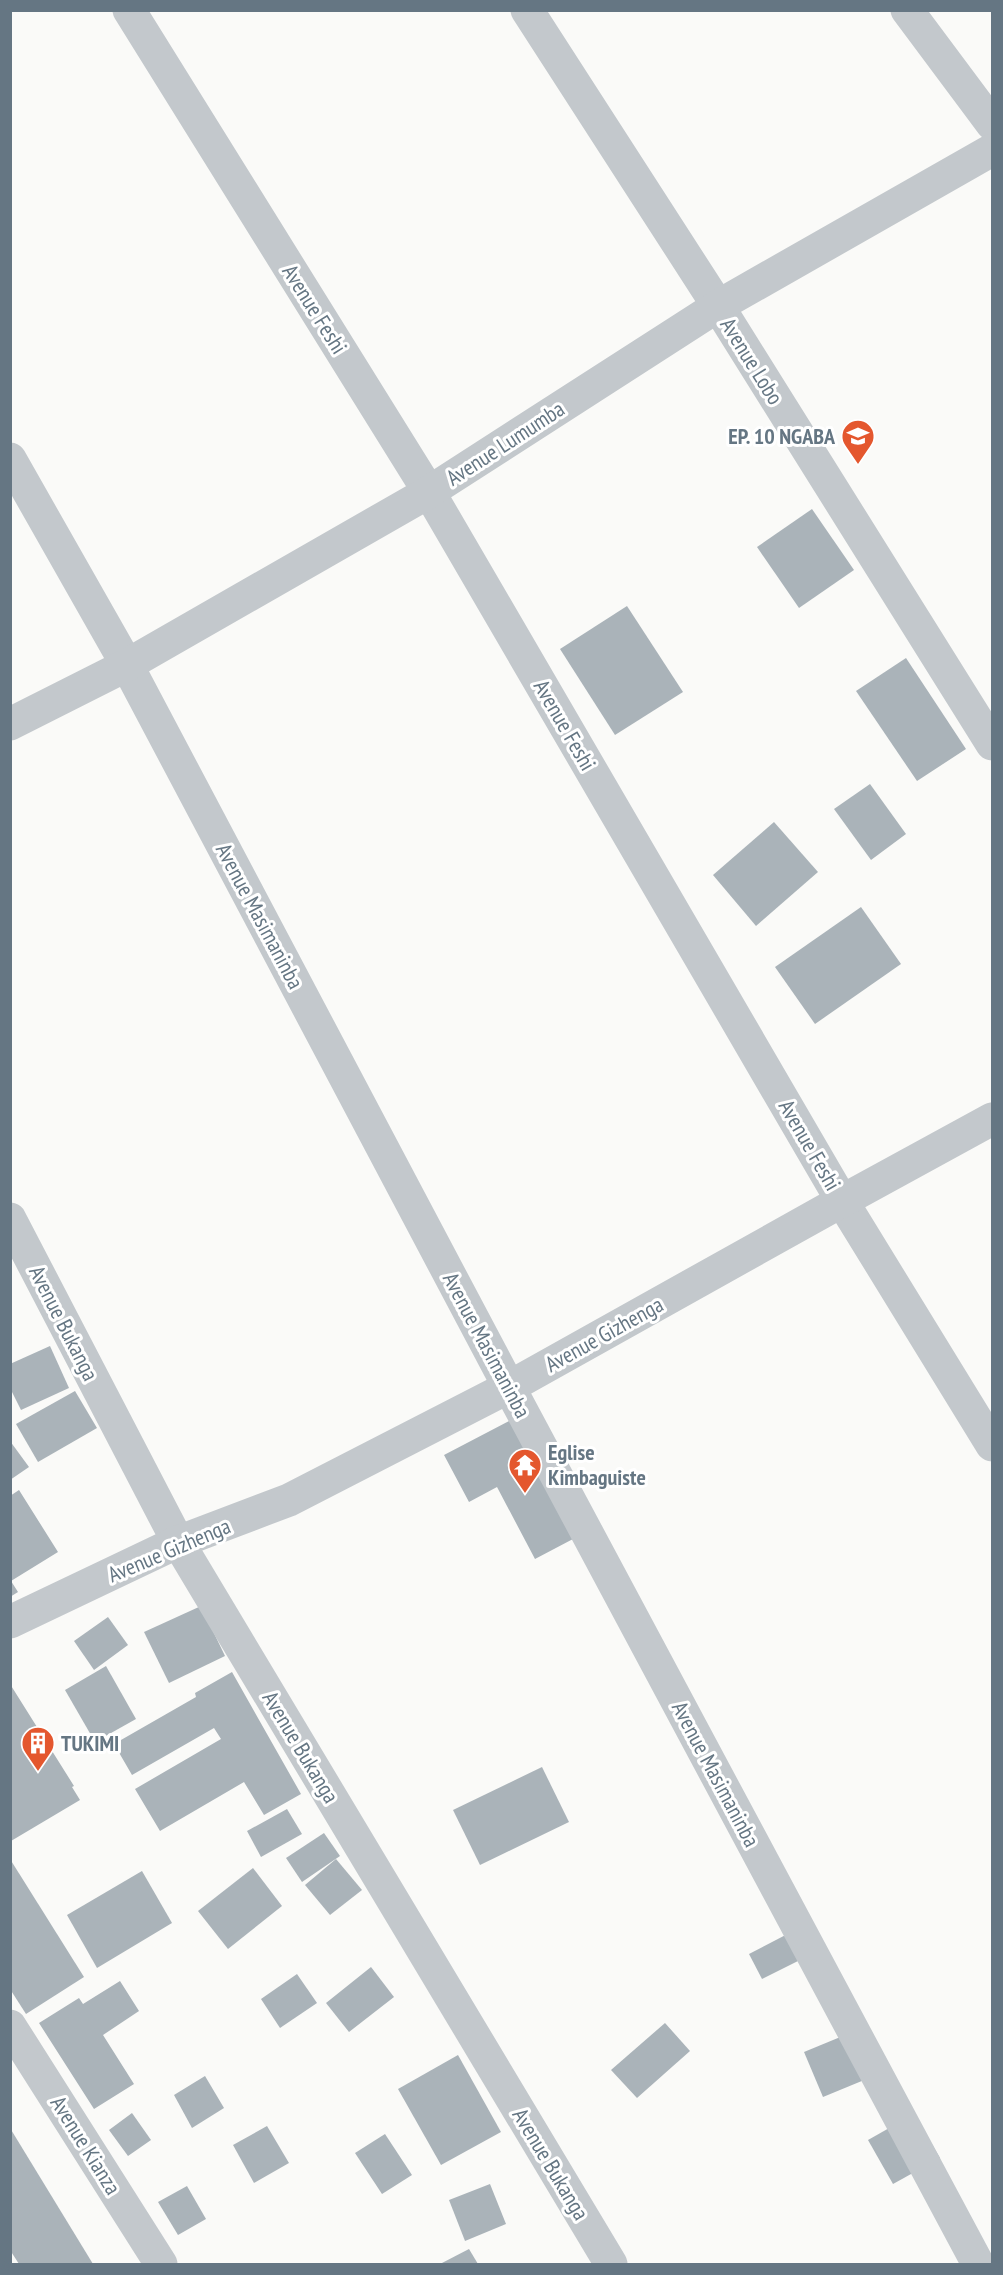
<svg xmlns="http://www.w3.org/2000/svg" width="1003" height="2275" font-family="'PT Sans Narrow',sans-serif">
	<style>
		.building { fill: #aab3b9 }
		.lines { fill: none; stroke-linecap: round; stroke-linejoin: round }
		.minor { stroke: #c3c8cc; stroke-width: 33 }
		.tertiary { stroke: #c3c8cc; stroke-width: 33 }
		.labels { text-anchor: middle; stroke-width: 6; stroke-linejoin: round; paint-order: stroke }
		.street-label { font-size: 22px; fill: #657683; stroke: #fff }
		.poi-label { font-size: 22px; font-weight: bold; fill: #657683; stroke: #fff; text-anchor: start }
	</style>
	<rect width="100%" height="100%" fill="#fafaf8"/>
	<g class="building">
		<polygon points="812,509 854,570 799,608 757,547"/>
		<polygon points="627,606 683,692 615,735 560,649"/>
		<polygon points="906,658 966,749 917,781 856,691"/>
		<polygon points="870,784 906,834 871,860 834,809"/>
		<polygon points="774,822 818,872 756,926 713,875"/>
		<polygon points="861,907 901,964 815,1024 775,967"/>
		<polygon points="50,1346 69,1388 21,1410 10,1388 10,1364"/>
		<polygon points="75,1391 97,1428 38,1462 16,1424"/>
		<polygon points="511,1420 573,1539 535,1559 497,1487 469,1502 444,1455"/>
		<polygon points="10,1441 29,1467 10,1480"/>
		<polygon points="19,1490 58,1552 11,1581 18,1592 10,1597 10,1496"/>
		<polygon points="201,1606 225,1656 169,1683 144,1632"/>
		<polygon points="108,1617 128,1645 94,1670 74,1641"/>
		<polygon points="106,1666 136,1719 95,1742 65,1690"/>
		<polygon points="232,1672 301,1794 264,1815 244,1782 160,1831 135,1789 221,1739 214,1728 132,1775 114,1744 196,1697 195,1693"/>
		<polygon points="10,1684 74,1786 72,1787 80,1800 11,1841"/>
		<polygon points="542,1767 569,1822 480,1865 453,1810"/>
		<polygon points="287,1809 302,1834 261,1857 247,1831"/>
		<polygon points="324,1833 340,1856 302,1882 286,1858"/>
		<polygon points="10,1859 84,1977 26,2014 10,1989"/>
		<polygon points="336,1859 362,1890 330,1915 305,1885"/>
		<polygon points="253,1868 282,1906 228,1949 198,1911"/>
		<polygon points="142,1871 172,1923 97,1968 67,1915"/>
		<polygon points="799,1928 812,1954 762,1979 749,1954"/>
		<polygon points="371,1967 394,1997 349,2032 326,2003"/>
		<polygon points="297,1974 317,2003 280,2028 261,1999"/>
		<polygon points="120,1981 139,2011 103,2035 134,2084 94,2109 39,2023 79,1998 83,2004"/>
		<polygon points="665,2023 690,2051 637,2098 611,2070"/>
		<polygon points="867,2026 886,2071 823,2097 804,2052"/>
		<polygon points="458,2055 501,2132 441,2165 398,2089"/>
		<polygon points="205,2076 224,2108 192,2128 174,2095"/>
		<polygon points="132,2113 151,2140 128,2156 109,2130"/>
		<polygon points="914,2114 940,2158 893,2184 868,2140"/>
		<polygon points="267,2126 289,2163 254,2183 233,2145"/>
		<polygon points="10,2128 93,2264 19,2264 10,2250"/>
		<polygon points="385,2134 412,2175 382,2194 355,2153"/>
		<polygon points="490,2184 506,2224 465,2241 449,2200"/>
		<polygon points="187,2186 206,2219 178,2235 158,2202"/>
		<polygon points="469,2249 478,2264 440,2264"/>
	</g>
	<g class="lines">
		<g class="minor">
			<polyline points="129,10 429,492 842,1201 992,1445"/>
			<polyline points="527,10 718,306 992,744"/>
			<polyline points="907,10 992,124"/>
			<polyline points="10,459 127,665 509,1387 978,2264"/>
			<polyline points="10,724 127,665 429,492 718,306 992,150"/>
			<polyline points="10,1219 178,1542 611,2264"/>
			<polyline points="10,1622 178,1542 289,1500 509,1387 842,1201 992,1119"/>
		</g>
		<polyline class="tertiary" points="10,2026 161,2264"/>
	</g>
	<defs>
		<symbol id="school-pin" viewBox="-11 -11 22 30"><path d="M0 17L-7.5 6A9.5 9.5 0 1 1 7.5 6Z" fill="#e4572e" stroke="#fff"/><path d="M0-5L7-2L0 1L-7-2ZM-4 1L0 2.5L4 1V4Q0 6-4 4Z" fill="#fff"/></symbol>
		<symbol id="temple-pin" viewBox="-11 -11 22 30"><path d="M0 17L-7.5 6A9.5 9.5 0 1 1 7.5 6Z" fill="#e4572e" stroke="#fff"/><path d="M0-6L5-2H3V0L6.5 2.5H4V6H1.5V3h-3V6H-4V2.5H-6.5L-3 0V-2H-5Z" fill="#fff"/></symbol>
		<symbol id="building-pin" viewBox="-11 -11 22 30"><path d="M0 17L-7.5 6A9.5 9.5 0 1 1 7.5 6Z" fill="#e4572e" stroke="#fff"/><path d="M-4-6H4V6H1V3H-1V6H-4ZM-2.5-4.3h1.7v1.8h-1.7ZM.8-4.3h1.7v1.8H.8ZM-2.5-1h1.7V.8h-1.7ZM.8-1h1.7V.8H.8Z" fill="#fff"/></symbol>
	</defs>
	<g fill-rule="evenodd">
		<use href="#school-pin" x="839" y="417" width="38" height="52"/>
		<use href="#temple-pin" x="506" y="1446" width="38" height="52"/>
		<use href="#building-pin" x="19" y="1724" width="38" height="52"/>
	</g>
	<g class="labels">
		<g class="street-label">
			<text transform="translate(315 309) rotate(58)" y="8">Avenue Feshi</text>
			<text transform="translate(752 361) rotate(58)" y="8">Avenue Lobo</text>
			<text transform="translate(505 443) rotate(-33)" y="8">Avenue Lumumba</text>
			<text transform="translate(565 725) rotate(60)" y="8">Avenue Feshi</text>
			<text transform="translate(260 916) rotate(62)" y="8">Avenue Masimaninba</text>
			<text transform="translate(810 1145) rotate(60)" y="8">Avenue Feshi</text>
			<text transform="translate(64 1323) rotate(63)" y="8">Avenue Bukanga</text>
			<text transform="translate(604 1334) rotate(-29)" y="8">Avenue Gizhenga</text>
			<text transform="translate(487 1345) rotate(62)" y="8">Avenue Masimaninba</text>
			<text transform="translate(169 1550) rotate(-23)" y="8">Avenue Gizhenga</text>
			<text transform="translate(301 1747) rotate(59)" y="8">Avenue Bukanga</text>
			<text transform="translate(716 1774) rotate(62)" y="8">Avenue Masimaninba</text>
			<text transform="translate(86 2145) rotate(58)" y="8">Avenue Kianza</text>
			<text transform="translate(551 2164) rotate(59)" y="8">Avenue Bukanga</text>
		</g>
		<g class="poi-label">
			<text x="835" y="444" text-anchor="end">EP. 10 NGABA</text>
			<text x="548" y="1460">Eglise<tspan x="548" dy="25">Kimbaguiste</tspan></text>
			<text x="61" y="1751">TUKIMI</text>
		</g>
	</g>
	<rect width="1003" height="2275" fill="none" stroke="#657683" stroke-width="24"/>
</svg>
